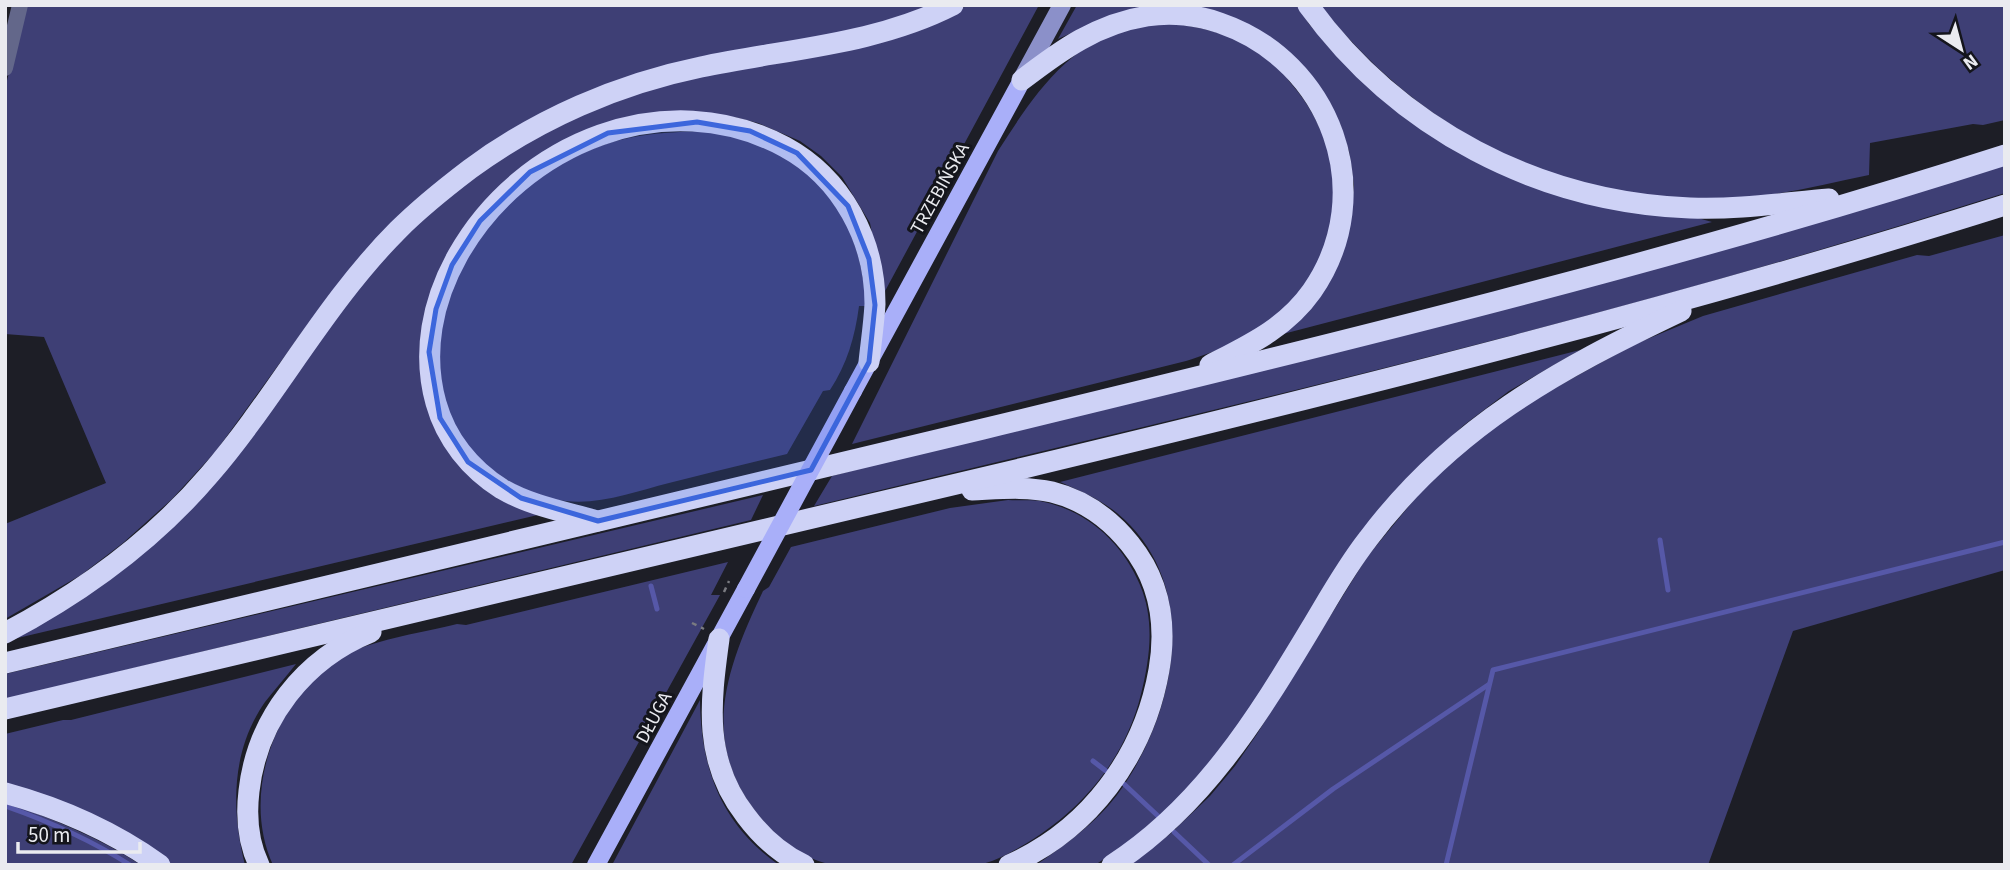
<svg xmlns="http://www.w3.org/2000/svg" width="2010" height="870" font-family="'Source Sans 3',sans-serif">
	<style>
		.green { fill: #3e3f75 }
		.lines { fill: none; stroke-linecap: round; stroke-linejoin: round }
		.stream { stroke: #5658a8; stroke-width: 5 }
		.path { stroke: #7a7b81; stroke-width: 2.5; stroke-dasharray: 5 5; stroke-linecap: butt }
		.minor { stroke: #63678a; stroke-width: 16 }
		.secondary { stroke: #8b90c9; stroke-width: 18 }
		.primary { stroke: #a9aff9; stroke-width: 18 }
		.motorway { stroke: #ced2f6; stroke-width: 21 }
		.path-bridge { stroke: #7a7b81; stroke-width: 2.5; stroke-dasharray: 5 5; stroke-linecap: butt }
		.primary-bridge { stroke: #a9aff9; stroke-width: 18 }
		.marked { fill: #3c66dc; fill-opacity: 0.2; stroke: #3c66dc; stroke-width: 5; stroke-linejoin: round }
		.labels { text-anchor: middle; stroke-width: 6; stroke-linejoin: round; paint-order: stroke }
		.street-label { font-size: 19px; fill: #eaebf0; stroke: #14151c }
	</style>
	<rect width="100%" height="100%" fill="#1d1e26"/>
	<g class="green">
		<polygon points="25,5 934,5 895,20 536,117 308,324 216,451 172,499 123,543 81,575 5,619 5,524 106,483 44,337 5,334 5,89"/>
		<polygon points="969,5 1039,5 884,293 870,223 842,177 821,156 800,141 758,123 734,117 552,149 436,282 437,430 542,514 5,641 136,558 375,268 421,220 482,170 557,124 635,92 936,20"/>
		<polygon points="1077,5 1297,5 1309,24 1333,52 1361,78 1456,150 1712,222 1283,334 1311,308 1331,278 1343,248 1351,219 1354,185 1349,151 1340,124 1226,15 1091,24 1058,39"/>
		<path d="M1320,5H2005V120L1983,125L1973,124L1870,143L1869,175C1812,187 1754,202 1695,200C1542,195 1415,124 1320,5Z"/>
		<path d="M1165,23C1203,26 1238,36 1270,59C1279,65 1286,78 1294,87C1353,158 1346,254 1276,317C1250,340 1218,350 1186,361L852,444L998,151C1032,98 1067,43 1133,26C1143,24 1155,24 1165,23Z"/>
		<path d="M702,131C805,145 859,202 866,306H859C855,337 847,364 830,390L823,391L787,454C748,463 709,473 669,483C637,491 600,505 566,501C535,498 509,483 485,464C432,420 430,346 453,285C467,248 506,203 537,178C545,172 556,167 565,162C613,136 648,133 702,131Z"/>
		<path d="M2005,164V193C1877,233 1749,272 1619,307C1352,379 1083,441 814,506L832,476Z"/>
		<polygon points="2005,235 2005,570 1793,631 1708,865 1130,865 1170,834 1210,796 1235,766 1257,734 1367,557 1423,489 1471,444 1522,406 1633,345 1703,316 1917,255 1929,256"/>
		<path d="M1580,350L1509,391L1464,425L1401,484L1254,705L1193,786L1129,842L1095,865H1036C1065,845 1096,823 1117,795C1176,715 1204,585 1117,513C1100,499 1080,491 1060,482Z"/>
		<polygon points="763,495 751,520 5,699 5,674"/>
		<path d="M1008,500C1019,501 1033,499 1044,502C1089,512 1123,544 1140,585C1155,620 1150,658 1141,694C1125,760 1080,813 1020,847C1008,854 991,863 977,865C951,868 923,865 897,865C876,865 850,869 829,864C802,858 777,838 760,817C698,743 726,669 763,591L769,587L791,547L950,508Z"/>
		<path d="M728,562L711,595H720L571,865H273C239,791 278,690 349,653C378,639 425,632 457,624L466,625Z"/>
		<path d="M296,664C286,677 275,689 265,702C231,751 231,809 245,865H172L148,846L5,783V734L63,720H71Z"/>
		<path d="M700,700C701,769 721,824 779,865H612Z"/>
		<path d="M5,802C53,819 98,837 141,865H5Z"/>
	</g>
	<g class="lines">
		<g class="stream">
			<polyline points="1660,540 1668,590"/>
			<polyline points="651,586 657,609"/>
			<polyline points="1093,761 1106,771"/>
			<polyline points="1124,784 1158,816"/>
			<path d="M5,806C48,821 91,840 130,865"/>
			<polyline points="1174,832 1209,865"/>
			<polyline points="1233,865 1333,789 1488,685"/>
			<polyline points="1446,865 1493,670 2005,542"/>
		</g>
		<polyline class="path" points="692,623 704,629"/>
		<polyline class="minor" points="5,68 20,5"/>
		<polyline class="secondary" points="1023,77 1062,5"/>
		<g class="primary">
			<polyline points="853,391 1022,80"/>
			<polyline points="596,865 746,589"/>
		</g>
		<g class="motorway">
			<path d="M1308,5C1398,129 1538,202 1690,208C1736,210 1783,203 1829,199"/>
			<path d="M1022,80C1061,50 1097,24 1147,16C1171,12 1198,15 1220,23C1331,61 1380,193 1312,291C1286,328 1249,345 1210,365"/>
			<path d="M972,490C998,489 1026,486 1052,492C1084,500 1110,519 1130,544C1160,581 1167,624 1159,670C1144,756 1089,830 1009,865"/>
			<path d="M597,521C566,512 531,506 502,489C470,469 446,439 436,403C422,353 432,301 458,255C521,143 666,83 785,147C842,178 875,240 875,304C874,323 871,343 869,362"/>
			<path d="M5,633C83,592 153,541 210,474C277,396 325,303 398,230C420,208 445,188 470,169C538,119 618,84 701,67C785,49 875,45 953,5"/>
			<path d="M719,639C710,704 703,761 746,816C761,836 781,854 804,865"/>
			<path d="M5,663C331,585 657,507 983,429C1326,346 1669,263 2005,155"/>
			<path d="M5,709C345,630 685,551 1024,468C1353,389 1682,307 2005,205"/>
			<path d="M5,793C60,808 114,832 160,865"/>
			<path d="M259,865C248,842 246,816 249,791C257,719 304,659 371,632"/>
			<path d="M1112,865C1202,807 1257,718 1311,628C1329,598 1346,567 1368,539C1452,427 1557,370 1681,311"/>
		</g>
		<polyline class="path-bridge" points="724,592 729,581"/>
		<polyline class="primary-bridge" points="746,589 853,391"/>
	</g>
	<path class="marked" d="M697,122L750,131L797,153L848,206L869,259L875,305L869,362L811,470L598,521L521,498L468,462L440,418L429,352L436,309L452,265L480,221L530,172L608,133Z"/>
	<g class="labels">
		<g class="street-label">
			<text transform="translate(939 188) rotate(-61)" y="7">TRZEBIŃSKA</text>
			<text transform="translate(653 717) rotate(-62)" y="7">DŁUGA</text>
		</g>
	</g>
	<rect width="2010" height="870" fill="none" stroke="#eaebf0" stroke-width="14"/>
	<g transform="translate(1961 49) rotate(144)" stroke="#14151c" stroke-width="5" paint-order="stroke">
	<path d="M0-5L12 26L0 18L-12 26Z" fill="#eaebf0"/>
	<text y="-10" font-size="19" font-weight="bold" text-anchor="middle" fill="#eaebf0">N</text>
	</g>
	<path d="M18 842v10h122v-10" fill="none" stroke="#eaebf0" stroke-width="3.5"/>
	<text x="28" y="842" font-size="21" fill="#eaebf0" stroke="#14151c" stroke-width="5" paint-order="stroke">50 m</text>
</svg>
